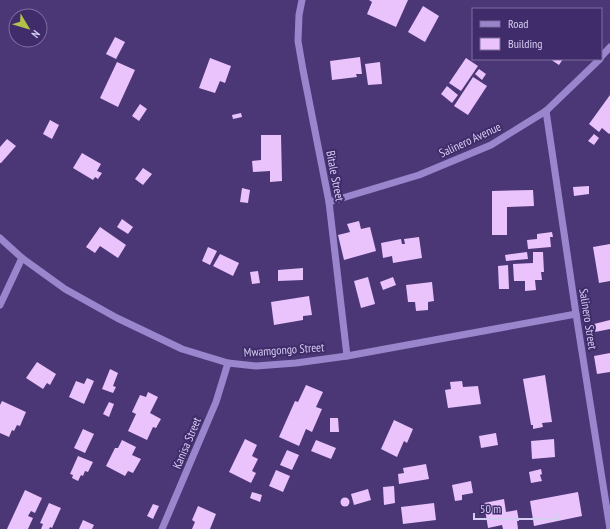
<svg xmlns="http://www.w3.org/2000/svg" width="610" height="529" font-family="'PT Sans Narrow',sans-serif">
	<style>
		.building { fill: #eac2fc }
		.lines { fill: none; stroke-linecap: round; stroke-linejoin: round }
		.minor { stroke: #9986cd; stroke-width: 7 }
		.labels { text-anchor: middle; stroke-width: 4; stroke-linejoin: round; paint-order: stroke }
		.street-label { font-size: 12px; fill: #d5cdf2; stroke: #402c6a }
	</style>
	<rect width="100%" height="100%" fill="#4b3776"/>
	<g class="building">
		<polygon points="369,0 408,0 396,27 367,14 372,2"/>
		<polygon points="423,6 439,16 425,42 408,32"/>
		<polygon points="115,37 125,42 116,59 106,54"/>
		<polygon points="360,57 362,74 356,74 357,77 332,80 330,61"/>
		<polygon points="210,58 231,66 225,83 220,81 215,93 199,88"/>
		<polygon points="466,58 478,66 461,91 449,83"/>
		<polygon points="550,59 563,59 559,65"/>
		<polygon points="117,62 135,70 118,107 100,98"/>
		<polygon points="380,62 382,84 368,85 365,64"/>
		<polygon points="479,69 486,74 482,80 475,74"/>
		<polygon points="473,77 487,86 468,115 454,106"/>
		<polygon points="447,86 458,95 452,103 441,94"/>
		<polygon points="610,95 610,133 609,134 602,128 599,132 589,124"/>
		<polygon points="140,104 147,109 139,121 132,116"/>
		<polygon points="241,113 242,117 233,119 232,115"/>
		<polygon points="50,120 59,125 52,139 43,134"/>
		<polygon points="594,134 599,138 594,145 588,141"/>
		<polygon points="261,135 281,135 282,181 270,182 270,171 253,172 252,161 261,160"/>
		<polygon points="7,139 16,146 1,163 0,163 0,147"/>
		<polygon points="82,153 101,164 97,171 102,173 98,179 95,177 93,180 73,168"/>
		<polygon points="143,168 152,174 143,185 135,179"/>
		<polygon points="589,186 589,194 574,196 573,187"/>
		<polygon points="242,188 250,190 248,203 240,202"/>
		<polygon points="533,190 534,206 507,207 507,235 492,235 492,191"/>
		<polygon points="122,219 133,227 128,234 117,227"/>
		<polygon points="359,221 361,229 370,227 376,251 344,260 338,235 350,232 347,224"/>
		<polygon points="100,227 126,245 118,258 100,246 95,253 86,247"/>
		<polygon points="552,232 553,237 550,237 551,247 528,249 527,240 537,239 537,234"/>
		<polygon points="419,237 422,258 393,263 392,256 383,258 381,243 401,239 402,244 405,244 404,239"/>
		<polygon points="610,244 610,281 599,283 593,247"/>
		<polygon points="208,247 217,251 210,265 202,261"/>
		<polygon points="527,252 528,259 506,261 505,255"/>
		<polygon points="533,252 543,252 544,272 541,272 542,280 535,280 536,290 525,291 525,281 514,281 513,264 533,263"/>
		<polygon points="220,254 239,263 233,276 213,266"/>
		<polygon points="508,265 509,289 499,289 498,266"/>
		<polygon points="303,268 303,280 278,281 278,270"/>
		<polygon points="258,271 260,283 252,284 250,272"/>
		<polygon points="368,277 375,304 361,308 354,281"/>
		<polygon points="393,277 396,285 383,290 380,282"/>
		<polygon points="432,282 434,301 428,302 428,310 416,311 415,302 408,302 406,285"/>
		<polygon points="309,296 312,315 303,316 303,320 274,325 271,302"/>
		<polygon points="610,320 610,329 595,332 594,324"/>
		<polygon points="610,353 610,372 597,374 594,356"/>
		<polygon points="37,362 56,374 50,385 47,383 43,389 26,378"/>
		<polygon points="110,369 118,373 113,386 116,387 113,393 102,389"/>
		<polygon points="545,375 552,422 542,423 543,427 533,429 533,425 531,425 523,379"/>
		<polygon points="87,378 94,381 84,404 69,397 76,381 84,384"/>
		<polygon points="462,381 463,387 478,386 481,404 448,408 445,390 451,389 450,382"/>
		<polygon points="306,385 323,392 316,407 322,409 312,432 306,429 299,446 279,437 295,401 298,402"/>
		<polygon points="148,392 158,397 150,413 161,419 156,428 153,427 147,440 128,431 136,414 132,412 140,395 146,397"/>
		<polygon points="2,401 26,412 20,426 17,425 14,431 12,430 9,437 0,433 0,405"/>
		<polygon points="109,402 114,404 109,417 103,414"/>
		<polygon points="330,418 338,418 339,432 330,432"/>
		<polygon points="394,420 413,429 407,443 404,441 397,457 381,449"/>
		<polygon points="83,429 94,434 85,453 74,448"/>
		<polygon points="496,433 498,445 481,448 479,436"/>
		<polygon points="245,439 257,445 252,456 258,459 252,471 256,473 251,483 229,472"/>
		<polygon points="554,439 555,457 532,459 531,441"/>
		<polygon points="122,440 136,447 132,455 141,459 133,473 128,471 125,476 106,466 115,448 118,448"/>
		<polygon points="316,440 336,448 331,459 311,451"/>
		<polygon points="287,450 299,455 292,470 280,465"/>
		<polygon points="78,456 93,462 88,472 85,471 83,476 81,475 78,481 72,478 73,475 70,474"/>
		<polygon points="426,464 429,479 399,484 398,474 404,473 403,468"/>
		<polygon points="541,469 542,474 540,475 542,481 531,483 529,472"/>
		<polygon points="276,470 290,476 283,492 269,486"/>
		<polygon points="471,481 473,493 462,495 462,500 455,501 452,485"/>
		<polygon points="394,486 395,503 384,505 383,487"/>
		<polygon points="368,489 371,500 354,505 351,494"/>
		<polygon points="25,490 42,498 35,513 31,511 28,516 33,518 28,529 7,529"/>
		<polygon points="252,492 262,495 260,502 250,498"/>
		<polygon points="578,492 582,516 534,526 530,501"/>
		<circle cx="345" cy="502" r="4.5"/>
		<polygon points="504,499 506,512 517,510 519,521 517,521 518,529 503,529 502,525 488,528 484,503"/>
		<polygon points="49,503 61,508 52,528 50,527 49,529 41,529 43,524 40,523"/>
		<polygon points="434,503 436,520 403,524 401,507"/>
		<polygon points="153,504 159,506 153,519 147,516"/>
		<polygon points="198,506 216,514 210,529 192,529 195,522 192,520"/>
		<polygon points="83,520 94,525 92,529 79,529"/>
	</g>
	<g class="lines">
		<g class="minor">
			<polyline points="302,0 299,15 298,41 303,70 329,202 347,356"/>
			<polyline points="601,57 610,47"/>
			<polyline points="546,111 576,314 610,529"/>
			<polyline points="329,202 419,175 491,145 546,111 600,59"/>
			<polyline points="0,238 22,258 65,289 117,318 182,349 228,363 256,366 296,363 347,356 576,314"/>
			<polyline points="0,305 22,258"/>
			<polyline points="162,529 216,402 228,363"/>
		</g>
	</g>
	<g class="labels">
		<g class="street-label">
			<text transform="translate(470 140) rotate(-25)" y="4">Salinero Avenue</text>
			<text transform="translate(335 176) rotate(79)" y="4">Bitale Street</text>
			<text transform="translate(588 319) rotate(81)" y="4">Salinero Street</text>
			<text transform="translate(284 350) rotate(-4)" y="4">Mwamgongo Street</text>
			<text transform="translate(187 443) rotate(-67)" y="4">Kanisa Street</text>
		</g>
	</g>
	<rect x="472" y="8" width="130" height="52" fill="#402c6a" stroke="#7c6ca0"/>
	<rect x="480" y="21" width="20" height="6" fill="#9986cd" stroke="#7c6ca0"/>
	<text x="508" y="28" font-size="12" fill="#d5cdf2">Road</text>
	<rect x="480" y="38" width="20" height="12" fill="#eac2fc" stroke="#7c6ca0"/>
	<text x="508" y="48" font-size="12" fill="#d5cdf2">Building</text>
	<g transform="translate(28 28) rotate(128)"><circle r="19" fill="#402c6a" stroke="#7c6ca0"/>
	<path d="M0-3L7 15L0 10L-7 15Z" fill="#b4c24a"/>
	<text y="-6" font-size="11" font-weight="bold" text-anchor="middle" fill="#d5cdf2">N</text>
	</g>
	<path d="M474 513v6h85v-6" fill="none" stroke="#d5cdf2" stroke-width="2"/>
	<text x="480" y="513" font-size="12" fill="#d5cdf2" stroke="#402c6a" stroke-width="3" paint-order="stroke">50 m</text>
</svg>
